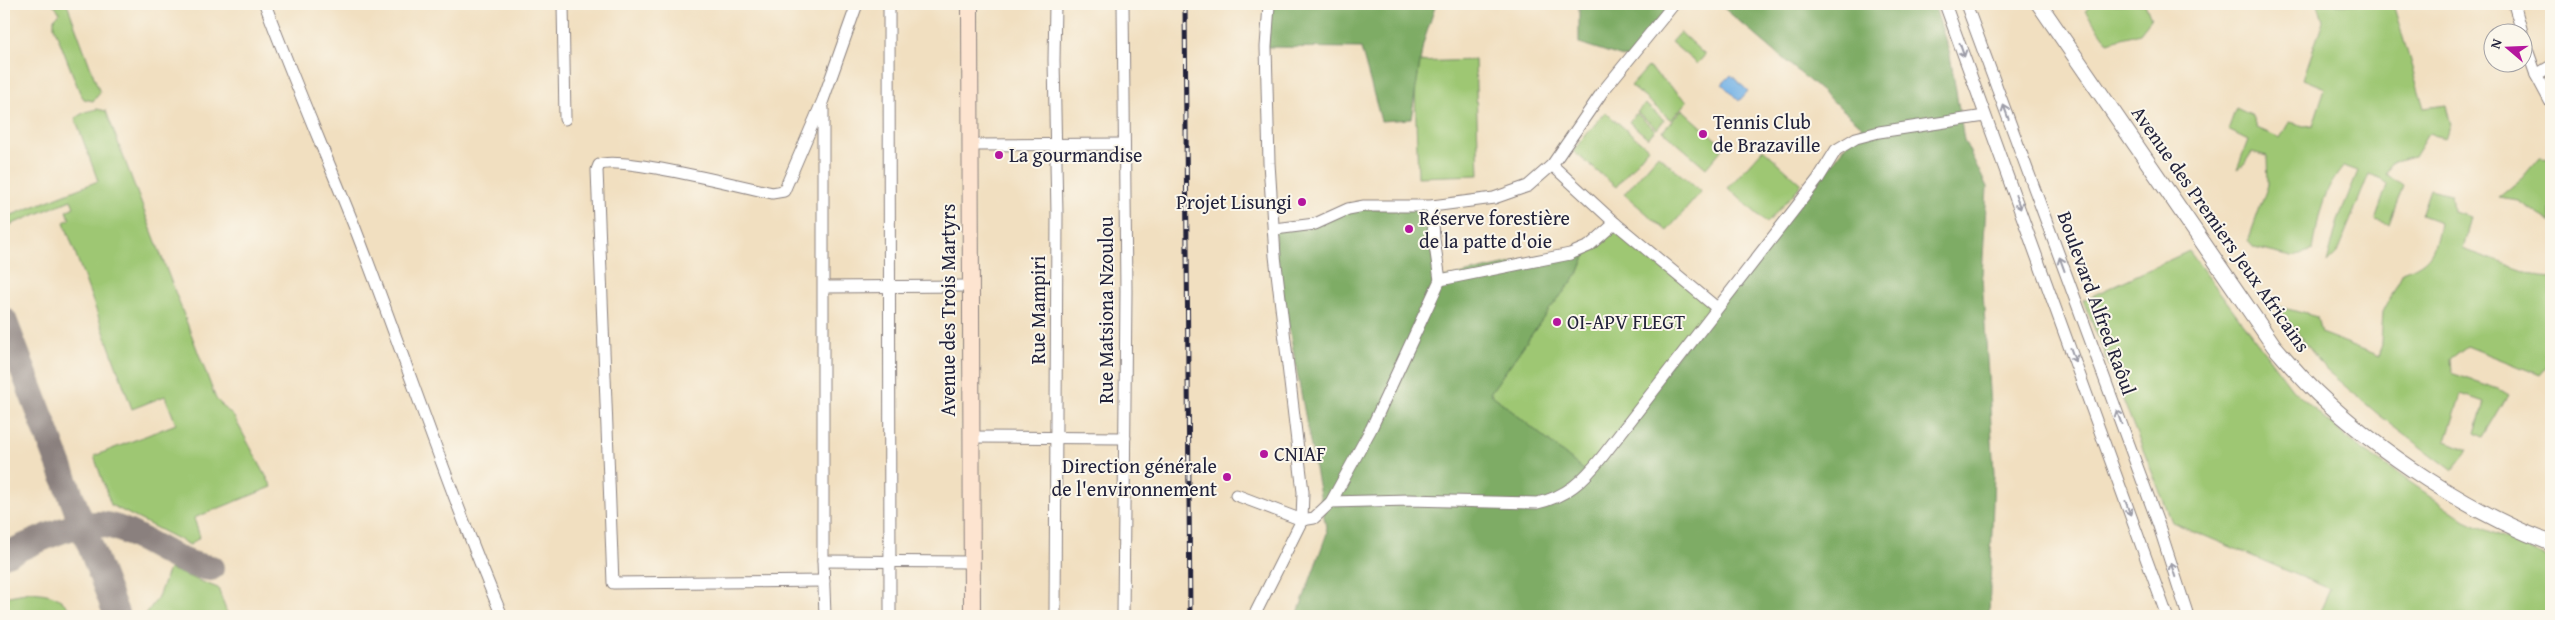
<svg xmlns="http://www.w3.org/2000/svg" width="2555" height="620" font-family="'Gentium Book Plus',serif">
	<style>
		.green { fill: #9ec773; stroke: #607457 }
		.forest { fill: #7eac65; stroke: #506750 }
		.water { fill: #72b1e5; stroke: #4a6a90 }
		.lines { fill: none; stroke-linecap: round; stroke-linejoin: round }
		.taxiway { stroke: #8a807e; stroke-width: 26 }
		.minor-casing { stroke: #8a807e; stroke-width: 13 }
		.tertiary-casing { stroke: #8a807e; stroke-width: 17 }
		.secondary-casing { stroke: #8a807e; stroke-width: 18 }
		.minor { stroke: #fff; stroke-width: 11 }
		.tertiary { stroke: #fff; stroke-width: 15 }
		.secondary { stroke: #fde4d0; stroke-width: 16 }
		.rail-casing { stroke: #22223b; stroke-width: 5 }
		.rail { stroke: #fbf7ec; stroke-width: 3; stroke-dasharray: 9; stroke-linecap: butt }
		.oneway { stroke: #9c9ca7 }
		.poi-dot { fill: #b5179e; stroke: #fbf7ec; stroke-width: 2 }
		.labels { text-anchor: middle; stroke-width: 4; stroke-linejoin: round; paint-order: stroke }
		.poi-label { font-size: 20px; fill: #22223b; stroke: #fbf7ec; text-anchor: start }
		.street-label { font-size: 20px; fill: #22223b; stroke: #fbf7ec }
	</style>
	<rect width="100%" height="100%" fill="#fbf7ec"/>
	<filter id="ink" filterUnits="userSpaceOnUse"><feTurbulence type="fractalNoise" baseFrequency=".02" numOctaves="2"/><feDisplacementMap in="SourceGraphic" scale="10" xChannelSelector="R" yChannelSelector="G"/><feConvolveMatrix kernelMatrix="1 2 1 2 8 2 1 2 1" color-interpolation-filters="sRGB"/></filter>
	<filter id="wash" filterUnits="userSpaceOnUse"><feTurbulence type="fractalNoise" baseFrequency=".0096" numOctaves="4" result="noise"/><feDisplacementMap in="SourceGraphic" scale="20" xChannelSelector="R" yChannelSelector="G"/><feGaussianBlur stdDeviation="1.12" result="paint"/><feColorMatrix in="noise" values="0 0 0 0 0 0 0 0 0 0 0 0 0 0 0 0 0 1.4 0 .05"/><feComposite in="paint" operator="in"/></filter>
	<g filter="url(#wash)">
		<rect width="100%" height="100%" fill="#f1dfc0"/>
		<g class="green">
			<polygon points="53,4 67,4 100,93 93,101 84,99 80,93 54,27 54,19 60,13"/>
			<polygon points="2093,4 2145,4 2151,19 2140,33 2108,42 2085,11"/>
			<path d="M2318,4H2393L2424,108L2446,105L2451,125L2445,138L2428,134L2414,157L2390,163L2386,174L2403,186L2389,224L2375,220L2387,185L2380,178L2369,174L2337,253L2327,263L2338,220L2358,171L2344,166C2321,193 2319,216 2313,250L2292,257L2254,248L2248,241L2268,185L2267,156L2252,152L2244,164L2237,169L2248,140L2228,130L2236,108L2253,116L2257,128L2280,138L2289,122L2304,126L2313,125L2325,88L2303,79L2323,21Z"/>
			<polygon points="1680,32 1705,55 1697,64 1671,42"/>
			<polygon points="1475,60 1479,175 1418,177 1414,62"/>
			<polygon points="1648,67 1687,101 1671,120 1631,86"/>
			<polygon points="1645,104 1664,120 1657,129 1637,112"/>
			<polygon points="97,109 106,111 216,399 234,417 272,487 194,518 200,537 190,545 111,505 94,456 176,424 165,396 132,409 64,222 70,219 66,211 74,207 71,200 5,227 4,218 98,181 75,118 85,112"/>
			<polygon points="1682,109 1724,147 1706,168 1663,131"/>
			<polygon points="1605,112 1648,148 1616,187 1573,151"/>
			<polygon points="1636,113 1655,130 1648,138 1629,122"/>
			<polygon points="1763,149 1802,184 1767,223 1728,188"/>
			<polygon points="1658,155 1701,192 1667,231 1624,194"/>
			<polygon points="2539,158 2551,159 2551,223 2519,201 2498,198 2522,178"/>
			<path d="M2430,189L2451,194L2453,212L2471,217L2463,249L2541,277L2551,278V362L2540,375L2467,346L2450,359L2451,373L2498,389L2508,395L2483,437L2475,433L2484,402L2461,394L2446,441L2468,450L2452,470L2379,415L2326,370L2277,306L2317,317L2321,333L2380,356L2383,312L2403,272C2432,261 2435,251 2440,222L2421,215Z"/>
			<polygon points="1615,223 1717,308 1586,472 1490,393 1549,310 1578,274 1589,246"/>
			<polygon points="2189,251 2292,389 2349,440 2465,520 2551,559 2551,616 2318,616 2330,589 2172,522 2083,300"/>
			<polygon points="169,569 218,588 228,616 144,616 157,599"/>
			<path d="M30,592C54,594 61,596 74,616H4V597Z"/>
		</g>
		<g class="forest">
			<polygon points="1266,4 1436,4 1423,44 1411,119 1381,121 1361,48 1266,47"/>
			<polygon points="1579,4 1677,4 1632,60 1579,43"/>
			<polygon points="1719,4 1934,4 1950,55 1964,140 1987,187 1982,276 1994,473 1989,616 1297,616 1327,533 1275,253 1275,229 1348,210 1432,206 1440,279 1589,246 1578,274 1549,310 1490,393 1586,472 1723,298 1862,126"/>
		</g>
		<polygon class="water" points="1731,75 1748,91 1739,101 1722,84"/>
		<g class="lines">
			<g class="taxiway">
				<polyline points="4,320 117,616"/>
				<path d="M4,555C30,545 70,522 98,524C135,526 171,565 211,568"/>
			</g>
		</g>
	</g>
	<g filter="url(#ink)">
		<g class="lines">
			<defs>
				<g id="minor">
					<path d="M265,4C293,79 325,153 355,228C405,357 448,489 502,616"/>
					<polyline points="563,4 565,119"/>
					<polyline points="889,4 890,616"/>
					<polyline points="1055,4 1054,60 1057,214 1055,616"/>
					<polyline points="1123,4 1126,291 1123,616"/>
					<polyline points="1945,4 2167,616"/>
					<polyline points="1966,4 2158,523 2188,616"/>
					<polyline points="2514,4 2522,32"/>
					<polyline points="2522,35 2536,75 2551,103"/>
					<polyline points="2536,75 2551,66"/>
					<polyline points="823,108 823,561 825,616"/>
					<polyline points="970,145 1124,144"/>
					<polyline points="1615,223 1717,308"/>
					<polyline points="1275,229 1315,224 1348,209 1364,206 1432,206 1494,198 1528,186 1552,165 1603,91 1674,4"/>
					<polyline points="1440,280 1570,254 1589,246 1615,223 1552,165"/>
					<polyline points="824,287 969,286"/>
					<polyline points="970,437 1125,438"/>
					<polyline points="1236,495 1302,520 1314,518 1331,502 1371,429 1440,280 1434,239 1432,206"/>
					<path d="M1331,502L1409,500L1537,503C1566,497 1584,480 1602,457L1818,179L1836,150L1856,138L1879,132L1985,116"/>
					<polyline points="823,561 971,562"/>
					<path d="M824,581L613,583L597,170L599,165C616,155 746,187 772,193L784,191L823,100L857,4"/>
					<polyline points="1254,616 1302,520 1303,492 1275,256 1269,163 1266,47 1269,5"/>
				</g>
				<path id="tertiary" d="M2039,4L2274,346C2288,362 2302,379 2318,394C2380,453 2470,513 2551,543"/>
				<polyline id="secondary" points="970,4 972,616"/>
			</defs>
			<use href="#minor" class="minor-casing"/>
			<use href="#tertiary" class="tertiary-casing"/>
			<use href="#secondary" class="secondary-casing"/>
			<use href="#minor" class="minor"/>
			<use href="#tertiary" class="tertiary"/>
			<use href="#secondary" class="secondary"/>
			<defs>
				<polyline id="rail" points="1185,4 1190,616"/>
			</defs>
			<use href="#rail" class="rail-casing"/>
			<use href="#rail" class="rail"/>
		</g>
		<defs><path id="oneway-shaft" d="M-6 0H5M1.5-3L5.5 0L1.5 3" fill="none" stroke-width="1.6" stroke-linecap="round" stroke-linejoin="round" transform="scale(1.25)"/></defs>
		<g class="oneway">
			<use href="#oneway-shaft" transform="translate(1962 50) rotate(71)"/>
			<use href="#oneway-shaft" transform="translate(2006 112) rotate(-110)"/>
			<use href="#oneway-shaft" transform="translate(2018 202) rotate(70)"/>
			<use href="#oneway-shaft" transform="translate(2062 264) rotate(-110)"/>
			<use href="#oneway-shaft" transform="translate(2073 355) rotate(70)"/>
			<use href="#oneway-shaft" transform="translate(2119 417) rotate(-110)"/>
			<use href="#oneway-shaft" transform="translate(2128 508) rotate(70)"/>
			<use href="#oneway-shaft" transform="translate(2173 570) rotate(-108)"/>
		</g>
	</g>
	<g class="poi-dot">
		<circle cx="1703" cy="134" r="5"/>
		<circle cx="999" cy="155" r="5"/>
		<circle cx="1302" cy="202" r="5"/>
		<circle cx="1409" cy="229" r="5"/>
		<circle cx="1557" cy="322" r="5"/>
		<circle cx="1264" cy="454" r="5"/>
		<circle cx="1227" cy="477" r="5"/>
	</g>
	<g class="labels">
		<g class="poi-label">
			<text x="1713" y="129">Tennis Club<tspan x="1713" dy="23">de Brazaville</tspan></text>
			<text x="1009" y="162">La gourmandise</text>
			<text x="1292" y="209" text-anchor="end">Projet Lisungi</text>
			<text x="1419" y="225">Réserve forestière<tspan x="1419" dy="23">de la patte d'oie</tspan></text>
			<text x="1567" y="329">OI-APV FLEGT</text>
			<text x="1274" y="461">CNIAF</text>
			<text x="1217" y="473" text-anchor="end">Direction générale<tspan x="1217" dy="23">de l'environnement</tspan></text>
		</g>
		<g class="street-label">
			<text transform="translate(2221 229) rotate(55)" y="7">Avenue des Premiers Jeux Africains</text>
			<text transform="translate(2097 303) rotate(70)" y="7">Boulevard Alfred Raôul</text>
			<text transform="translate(948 310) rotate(-90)" y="7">Avenue des Trois Martyrs</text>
			<text transform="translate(1038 310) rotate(-90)" y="7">Rue Mampiri</text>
			<text transform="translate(1106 310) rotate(-90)" y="7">Rue Matsiona Nzoulou</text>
		</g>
	</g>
	<rect width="2555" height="620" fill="none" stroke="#fbf7ec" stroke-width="20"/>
	<g transform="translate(2508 48) rotate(289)"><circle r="24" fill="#fbf7ec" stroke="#a4a2a5"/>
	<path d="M0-4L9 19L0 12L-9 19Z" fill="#b5179e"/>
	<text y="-8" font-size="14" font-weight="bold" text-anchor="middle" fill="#22223b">N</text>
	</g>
</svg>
